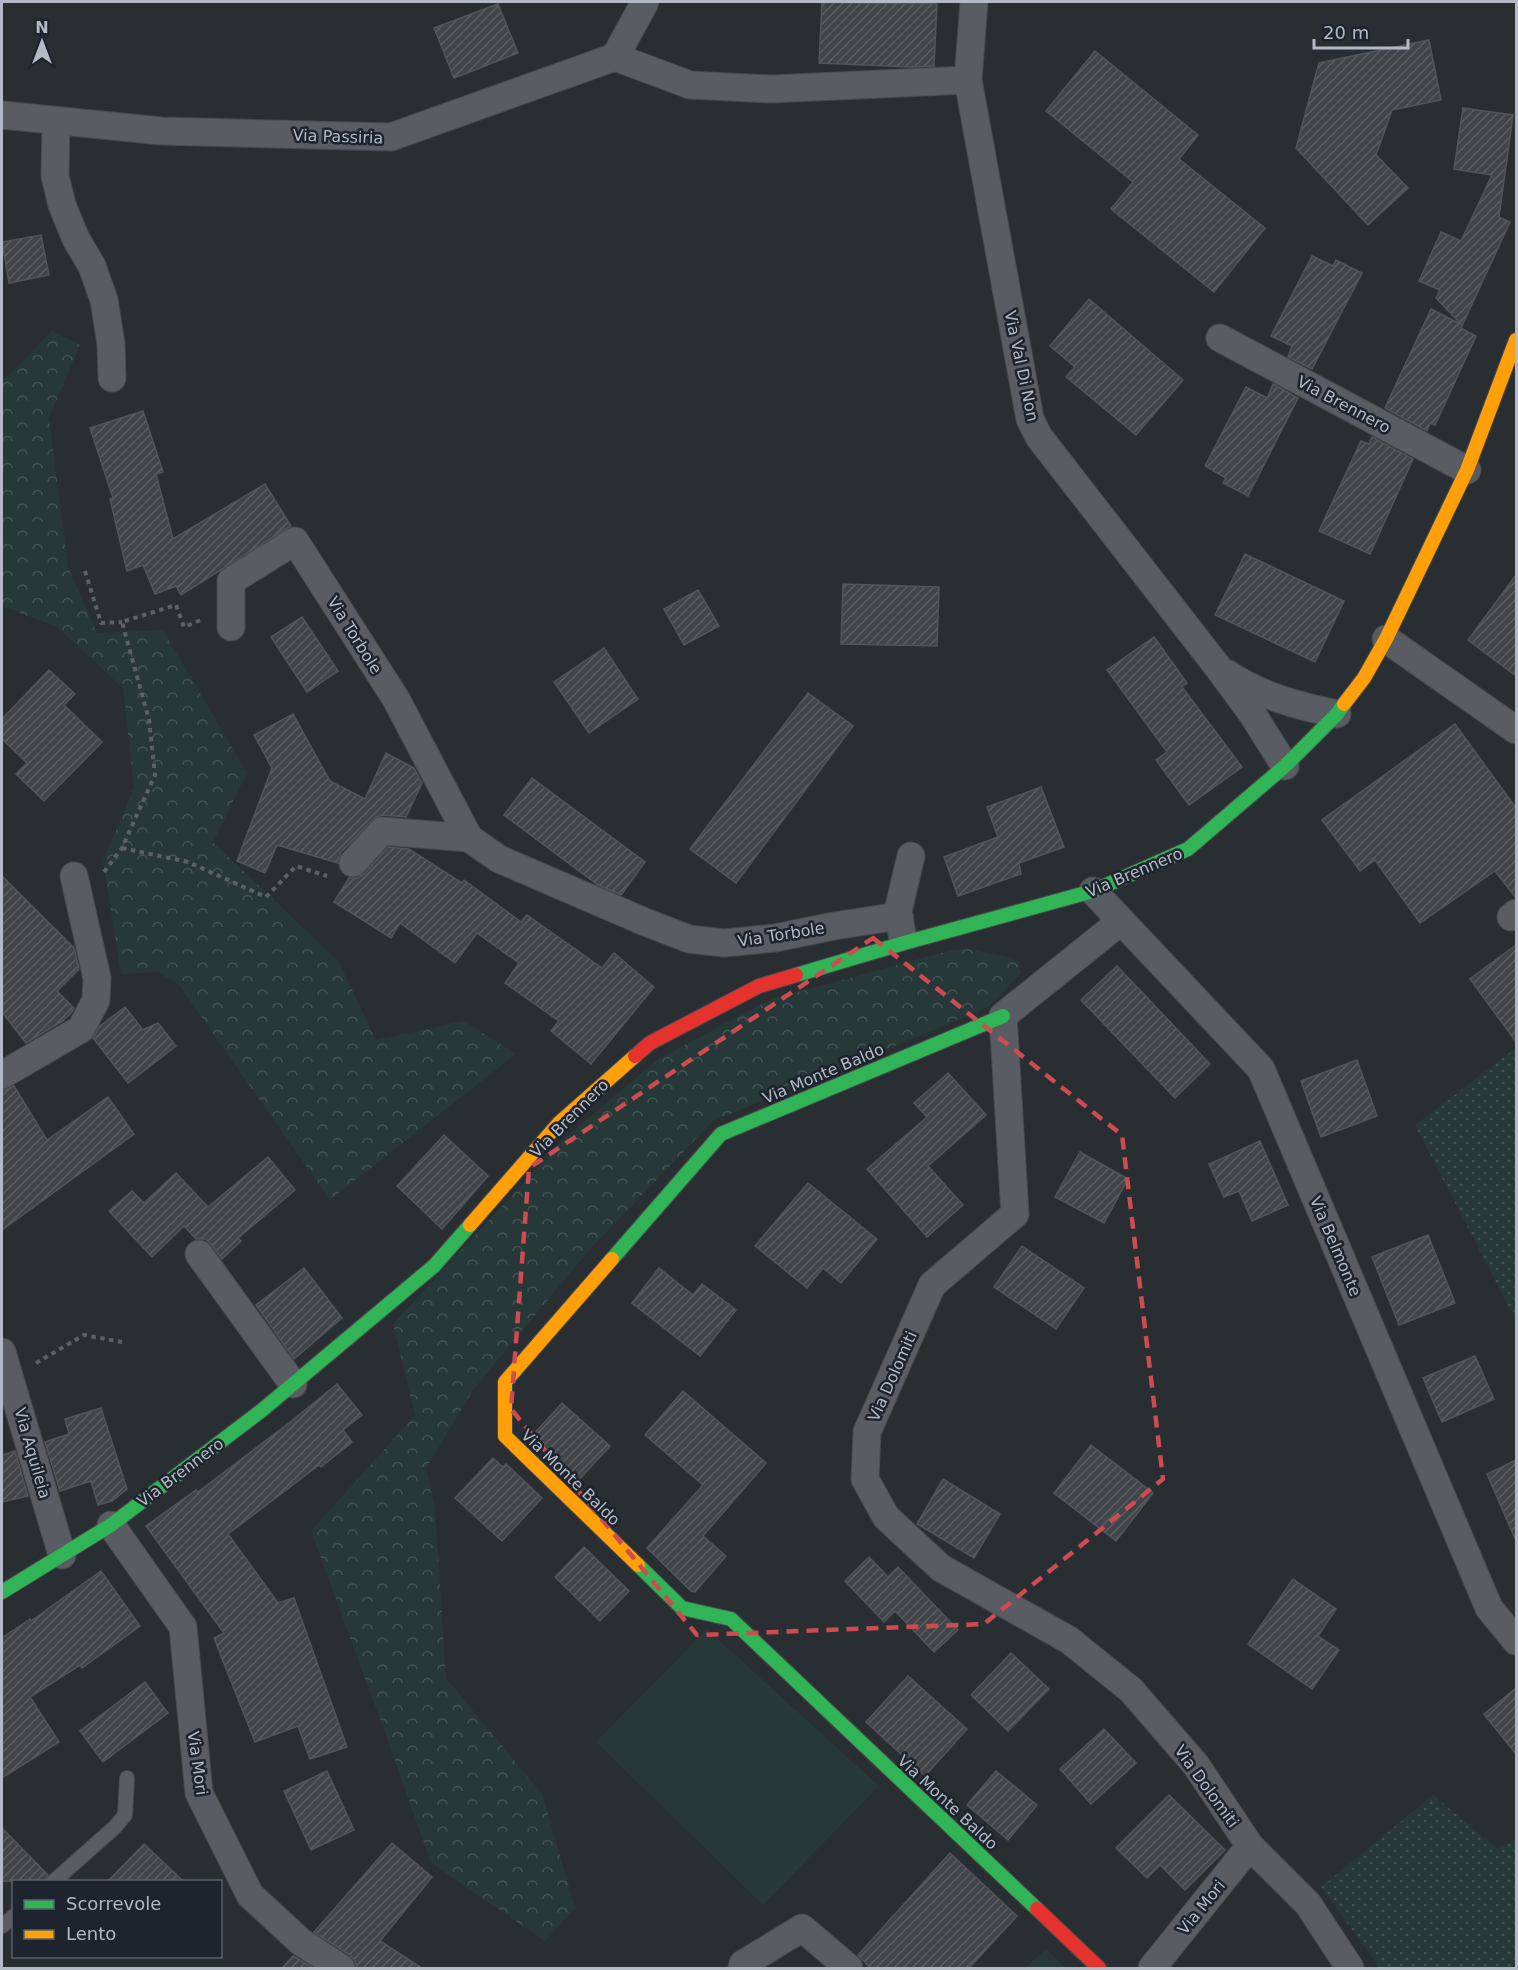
<svg xmlns="http://www.w3.org/2000/svg" width="1518" height="1970" font-family="'DejaVu Sans',sans-serif">
	<style>
		.grass { fill: url(#grass-dots) }
		.forest { fill: url(#forest-crowns) }
		.garden { fill: #273839 }
		.building { fill: url(#building-hatch); stroke: #51555b; stroke-width: 1.5 }
		.lines { fill: none; stroke-linecap: round; stroke-linejoin: round }
		.lane-casing { stroke: #474a4e; stroke-width: 16 }
		.street-casing { stroke: #474a4e; stroke-width: 29 }
		.fast-casing { stroke: #474a4e; stroke-width: 16 }
		.slow-casing { stroke: #474a4e; stroke-width: 16 }
		.jam-casing { stroke: #474a4e; stroke-width: 16 }
		.path { stroke: #5c6166; stroke-width: 4; stroke-dasharray: 4.5 4.5; stroke-linecap: butt }
		.lane { stroke: #595c62; stroke-width: 14 }
		.street { stroke: #595c62; stroke-width: 27 }
		.fast { stroke: #30b455; stroke-width: 14 }
		.slow { stroke: #ff9f0a; stroke-width: 14 }
		.jam { stroke: #e5322d; stroke-width: 14 }
		.marked { fill: none; stroke: #cd4c4f; stroke-width: 4.5; stroke-dasharray: 12 8; stroke-linejoin: round }
		.labels { text-anchor: middle; stroke-width: 5; stroke-linejoin: round; paint-order: stroke }
		.street-label { font-size: 16px; fill: #b3bac5; stroke: #1d242e }
	</style>
	<defs>
		<pattern id="grass-dots" width="8" height="8" patternUnits="userSpaceOnUse" patternTransform="scale(1.5)"><rect width="8" height="8" fill="#273839"/><path d="M2 2h.1M6 6h.1" fill="none" stroke="#445354" stroke-width="1.8" stroke-linecap="round"/></pattern>
		<pattern id="forest-crowns" width="20" height="18" patternUnits="userSpaceOnUse" patternTransform="scale(1.5)"><rect width="20" height="18" fill="#273839"/><path d="M2 6a3 3 0 1 1 6 0M12 15a3 3 0 1 1 6 0" fill="none" stroke="#445354"/></pattern>
		<pattern id="building-hatch" width="6" height="6" patternUnits="userSpaceOnUse" patternTransform="scale(1.5)"><rect width="6" height="6" fill="#41454a"/><path d="M-1 1l2-2M0 6l6-6M5 7l2-2" fill="none" stroke="#5a5e63"/></pattern>
	</defs>
	<rect width="100%" height="100%" fill="#292e33"/>
	<g class="grass">
		<polygon points="1516,1048 1516,1321 1415,1125"/>
		<polygon points="1433,1795 1498,1849 1516,1839 1516,1968 1380,1968 1321,1887"/>
	</g>
	<g class="forest">
		<polygon points="52,331 80,345 49,418 68,567 97,633 163,630 247,773 213,842 339,962 376,1040 464,1021 516,1054 330,1200 179,985 158,972 121,974 103,861 134,788 123,688 57,627 2,606 2,382"/>
		<polygon points="968,949 1009,957 1019,962 1021,973 989,1007 713,1121 590,1249 473,1390 426,1468 435,1509 446,1678 542,1794 575,1908 545,1941 431,1863 383,1727 311,1531 415,1415 393,1324 566,1137 657,1060 769,1000 952,950"/>
	</g>
	<g class="garden">
		<polygon points="707,1629 879,1786 763,1905 596,1742"/>
		<polygon points="1046,1949 1065,1968 1025,1968"/>
	</g>
	<g class="building">
		<polygon points="822,2 937,4 934,66 912,67 819,63"/>
		<polygon points="498,4 518,53 454,78 434,28"/>
		<polygon points="1429,40 1441,100 1392,110 1376,155 1408,188 1368,225 1296,148 1319,63"/>
		<polygon points="1095,51 1198,135 1179,159 1265,228 1214,292 1111,209 1133,182 1046,111"/>
		<polygon points="1463,108 1513,115 1499,217 1510,222 1461,328 1476,336 1435,425 1430,423 1427,431 1385,408 1431,309 1462,325 1436,298 1440,290 1419,281 1441,232 1461,241 1492,175 1454,169"/>
		<polygon points="41,235 49,275 9,283 2,242"/>
		<polygon points="1312,256 1333,266 1336,260 1362,273 1312,369 1288,357 1292,346 1271,336"/>
		<polygon points="1089,299 1183,380 1136,435 1066,377 1075,367 1050,346"/>
		<polygon points="1273,384 1298,398 1248,496 1223,483 1226,478 1205,466 1246,387 1267,398"/>
		<polygon points="143,411 163,472 156,474 173,539 265,484 291,526 181,595 176,586 155,594 143,565 127,571 110,499 113,498 90,428"/>
		<polygon points="1372,437 1413,459 1370,554 1319,531 1361,441 1369,444"/>
		<polygon points="1245,554 1344,601 1315,662 1215,615"/>
		<polygon points="1516,575 1516,676 1468,640"/>
		<polygon points="843,584 939,587 937,646 841,644"/>
		<polygon points="698,590 719,626 684,645 664,609"/>
		<polygon points="302,617 338,671 307,692 271,637"/>
		<polygon points="1154,637 1187,683 1182,687 1242,767 1189,805 1156,760 1167,752 1107,670"/>
		<polygon points="604,648 638,699 589,733 554,682"/>
		<polygon points="49,670 75,694 64,705 102,742 44,801 16,774 27,763 2,739 2,719"/>
		<polygon points="808,693 853,726 736,883 690,849"/>
		<polygon points="293,714 330,781 365,799 386,753 414,768 422,783 406,817 383,815 376,817 341,852 338,863 277,845 265,873 237,861 272,768 254,735"/>
		<polygon points="1455,724 1516,808 1516,898 1495,871 1420,923 1375,860 1360,871 1322,820"/>
		<polygon points="532,778 645,862 621,895 598,885 504,815"/>
		<polygon points="1041,787 1064,847 1019,863 1021,874 958,896 944,857 998,837 987,807"/>
		<polygon points="388,847 409,849 462,883 464,880 521,922 527,915 602,968 614,953 654,987 591,1064 551,1031 559,1021 505,983 519,963 477,933 455,963 400,923 391,938 334,902 349,878 357,878 364,874"/>
		<polygon points="2,876 74,948 79,969 57,991 74,1008 71,1013 63,1021 26,1043 2,1012"/>
		<polygon points="1516,945 1516,1042 1470,979"/>
		<polygon points="1117,966 1210,1064 1175,1098 1081,1000"/>
		<polygon points="125,1007 143,1030 158,1023 176,1046 128,1083 93,1038 100,1026"/>
		<polygon points="1357,1060 1377,1116 1321,1137 1301,1081"/>
		<polygon points="948,1073 986,1115 928,1166 963,1205 927,1237 867,1169 927,1117 914,1103"/>
		<polygon points="14,1086 47,1140 108,1097 134,1134 2,1230 2,1091"/>
		<polygon points="444,1135 488,1176 442,1229 397,1186"/>
		<polygon points="1260,1141 1288,1205 1252,1221 1239,1191 1224,1197 1209,1164"/>
		<polygon points="1080,1152 1128,1179 1104,1223 1055,1197"/>
		<polygon points="268,1157 295,1190 238,1238 241,1241 222,1259 211,1244 205,1239 196,1239 184,1226 152,1257 109,1211 132,1191 144,1203 176,1173 208,1207"/>
		<polygon points="808,1183 877,1239 841,1283 823,1268 807,1288 755,1246"/>
		<polygon points="1428,1235 1455,1303 1399,1325 1372,1257"/>
		<polygon points="1022,1246 1084,1288 1056,1329 994,1287"/>
		<polygon points="304,1268 342,1318 294,1359 256,1305"/>
		<polygon points="659,1268 693,1295 702,1284 736,1310 700,1356 632,1303"/>
		<polygon points="1475,1356 1494,1399 1442,1422 1423,1378"/>
		<polygon points="337,1384 362,1415 343,1430 352,1442 321,1467 319,1465 228,1534 278,1603 294,1598 347,1747 310,1759 298,1726 255,1742 214,1638 224,1633 146,1526 196,1490 198,1492 289,1423"/>
		<polygon points="683,1391 766,1463 703,1536 726,1556 695,1592 691,1591 647,1548 703,1485 645,1435"/>
		<polygon points="562,1403 610,1446 578,1481 532,1436"/>
		<polygon points="101,1408 127,1489 112,1501 98,1505 91,1481 60,1491 45,1442 69,1434 65,1419"/>
		<polygon points="1091,1445 1153,1493 1116,1541 1054,1493"/>
		<polygon points="15,1451 28,1496 2,1502 2,1455"/>
		<polygon points="493,1458 503,1467 506,1464 542,1498 502,1541 455,1498"/>
		<polygon points="1516,1460 1516,1541 1487,1474"/>
		<polygon points="943,1479 1000,1514 974,1558 917,1524"/>
		<polygon points="584,1547 629,1591 600,1621 555,1577"/>
		<polygon points="869,1557 888,1577 898,1567 958,1630 934,1652 895,1611 884,1622 845,1581"/>
		<polygon points="101,1571 140,1626 82,1668 80,1665 30,1697 59,1742 2,1778 2,1638 30,1619 31,1621"/>
		<polygon points="1293,1579 1336,1609 1318,1636 1339,1650 1312,1689 1248,1644"/>
		<polygon points="1011,1653 1049,1689 1008,1731 971,1695"/>
		<polygon points="908,1676 967,1729 925,1776 866,1722"/>
		<polygon points="145,1682 168,1713 103,1762 80,1731"/>
		<polygon points="1516,1688 1516,1754 1484,1714"/>
		<polygon points="1104,1729 1136,1763 1091,1804 1060,1769"/>
		<polygon points="327,1771 354,1830 311,1850 284,1791"/>
		<polygon points="996,1771 1037,1805 1008,1840 967,1805"/>
		<polygon points="1169,1795 1225,1850 1185,1890 1160,1865 1147,1878 1116,1848"/>
		<polygon points="2,1828 48,1875 44,1881 2,1881"/>
		<polygon points="392,1843 432,1877 380,1941 422,1968 357,1968 355,1961 350,1955 314,1932"/>
		<polygon points="144,1844 183,1881 108,1881"/>
		<polygon points="950,1853 1017,1916 969,1968 870,1968 858,1955"/>
		<polygon points="293,1956 313,1968 282,1968"/>
	</g>
	<g class="lines">
		<defs>
			<g id="lane">
				<polyline points="53,1882 115,1827 125,1815 127,1778"/>
				<polyline points="2,1926 14,1916"/>
			</g>
			<g id="street">
				<polyline points="974,2 968,80 1030,419 1039,437 1217,666 1253,715 1285,766"/>
				<polyline points="615,57 690,85 771,89 968,80"/>
				<polyline points="2,115 161,131 391,137 615,57 645,2"/>
				<polyline points="56,121 55,176 62,205 76,239 92,266 104,300 111,344 112,378"/>
				<polyline points="1220,338 1467,470"/>
				<polyline points="231,627 231,581 295,541 396,699 469,838 499,859 645,922 689,939 724,943 775,938 834,926 899,916"/>
				<polyline points="1386,639 1516,730"/>
				<path d="M1228,674C1261,696 1298,706 1337,714"/>
				<polyline points="353,863 382,831 469,838"/>
				<polyline points="1093,891 1261,1069 1489,1608 1516,1641"/>
				<polyline points="1511,917 1516,913"/>
				<polyline points="1120,922 1003,1016 1015,1214 932,1285 867,1432 865,1479 886,1517 941,1568 1069,1640 1131,1690 1196,1765 1250,1846 1308,1904 1350,1968"/>
				<polyline points="902,934 898,911 911,856"/>
				<polyline points="2,1075 81,1029 96,1000 97,978 74,876"/>
				<polyline points="199,1254 293,1384"/>
				<polyline points="2,1352 62,1555"/>
				<polyline points="111,1525 183,1627 199,1793 250,1895 301,1942 341,1968"/>
				<polyline points="742,1968 743,1964 802,1928 849,1968"/>
				<polyline points="1152,1968 1250,1846"/>
			</g>
			<g id="fast">
				<polyline points="796,975 904,943 1093,891 1188,849 1285,766 1337,714 1344,704"/>
				<polyline points="612,1259 721,1134 1003,1016"/>
				<polyline points="638,1565 682,1608 731,1619 1037,1909"/>
				<polyline points="2,1592 111,1525 261,1411 434,1266 470,1225"/>
			</g>
			<g id="slow">
				<polyline points="1344,704 1364,678 1386,639 1467,470 1516,340"/>
				<polyline points="470,1225 559,1123 635,1056"/>
				<polyline points="612,1259 505,1382 505,1436 638,1565"/>
			</g>
			<g id="jam">
				<polyline points="635,1056 650,1043 759,986 796,975"/>
				<polyline points="1037,1909 1099,1968"/>
			</g>
		</defs>
		<use href="#lane" class="lane-casing"/>
		<use href="#street" class="street-casing"/>
		<use href="#fast" class="fast-casing"/>
		<use href="#slow" class="slow-casing"/>
		<use href="#jam" class="jam-casing"/>
		<g class="path">
			<polyline points="85,571 101,623 122,622"/>
			<polyline points="122,848 188,862 266,897 296,866 327,876"/>
			<polyline points="104,872 122,848 155,775 149,720 122,622 176,605 184,627 203,619"/>
			<polyline points="36,1363 84,1335 122,1342"/>
		</g>
		<use href="#lane" class="lane"/>
		<use href="#street" class="street"/>
		<use href="#fast" class="fast"/>
		<use href="#slow" class="slow"/>
		<use href="#jam" class="jam"/>
	</g>
	<path class="marked" d="M873,938L1122,1135L1163,1479L984,1624L697,1635L511,1409L529,1168Z"/>
	<g class="labels">
		<g class="street-label">
			<text transform="translate(338 136) rotate(2)" y="6">Via Passiria</text>
			<text transform="translate(1022 366) rotate(78)" y="6">Via Val Di Non</text>
			<text transform="translate(1344 404) rotate(28)" y="6">Via Brennero</text>
			<text transform="translate(355 635) rotate(58)" y="6">Via Torbole</text>
			<text transform="translate(1134 872) rotate(-23)" y="6">Via Brennero</text>
			<text transform="translate(781 934) rotate(-9)" y="6">Via Torbole</text>
			<text transform="translate(823 1073) rotate(-23)" y="6">Via Monte Baldo</text>
			<text transform="translate(569 1118) rotate(-45)" y="6">Via Brennero</text>
			<text transform="translate(1336 1246) rotate(67)" y="6">Via Belmonte</text>
			<text transform="translate(892 1376) rotate(-66)" y="6">Via Dolomiti</text>
			<text transform="translate(33 1453) rotate(74)" y="6">Via Aquileia</text>
			<text transform="translate(180 1472) rotate(-37)" y="6">Via Brennero</text>
			<text transform="translate(571 1477) rotate(44)" y="6">Via Monte Baldo</text>
			<text transform="translate(198 1763) rotate(82)" y="6">Via Mori</text>
			<text transform="translate(1207 1786) rotate(54)" y="6">Via Dolomiti</text>
			<text transform="translate(948 1802) rotate(43)" y="6">Via Monte Baldo</text>
			<text transform="translate(1201 1907) rotate(-51)" y="6">Via Mori</text>
		</g>
	</g>
	<rect width="1518" height="1970" fill="none" stroke="#b3bac5" stroke-width="6"/>
	<rect x="12" y="1880" width="210" height="78" fill="#1d242e" stroke="#59606a" stroke-width="1.5"/>
	<rect x="24" y="1900" width="30" height="9" fill="#30b455" stroke="#59606a" stroke-width="1.5"/>
	<text x="66" y="1910" font-size="18" fill="#b3bac5">Scorrevole</text>
	<rect x="24" y="1930" width="30" height="9" fill="#ff9f0a" stroke="#59606a" stroke-width="1.5"/>
	<text x="66" y="1940" font-size="18" fill="#b3bac5">Lento</text>
	<g transform="translate(42 42)" stroke="#1d242e" stroke-width="4.5" paint-order="stroke">
	<path d="M0-4.5L10 22L0 15L-10 22Z" fill="#b3bac5"/>
	<text y="-9" font-size="16" font-weight="bold" text-anchor="middle" fill="#b3bac5">N</text>
	</g>
	<path d="M1314 39v9h94v-9" fill="none" stroke="#b3bac5" stroke-width="3"/>
	<text x="1323" y="39" font-size="18" fill="#b3bac5" stroke="#1d242e" stroke-width="4.5" paint-order="stroke">20 m</text>
</svg>
